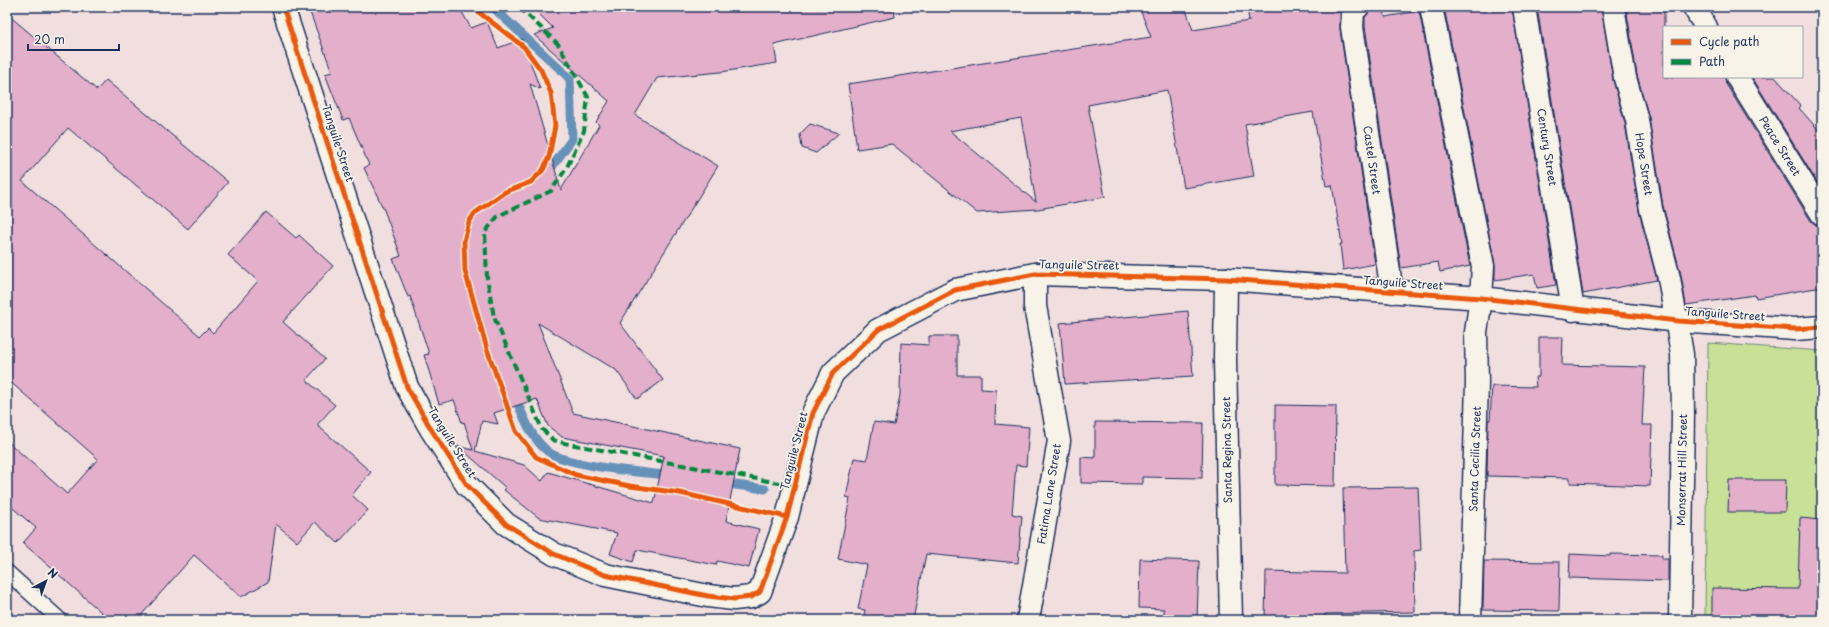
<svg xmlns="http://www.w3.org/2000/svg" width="1829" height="627" font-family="'Playpen Sans',sans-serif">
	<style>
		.green { fill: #c7e197; stroke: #71887a }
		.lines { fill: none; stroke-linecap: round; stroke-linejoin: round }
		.stream { stroke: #6692ba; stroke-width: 9 }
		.building { fill: #e3afca; stroke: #1b2f5e; fill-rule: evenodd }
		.lane-casing { stroke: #1b2f5e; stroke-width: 17 }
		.street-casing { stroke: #1b2f5e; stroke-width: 25 }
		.lane { stroke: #f7f3e8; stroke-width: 14 }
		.street { stroke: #f7f3e8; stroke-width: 22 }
		.quiet { stroke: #00873e; stroke-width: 4; stroke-dasharray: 8 4; stroke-linecap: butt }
		.cycleway-casing { stroke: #f7f3e8; stroke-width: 8 }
		.cycleway { stroke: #e8590c; stroke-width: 5 }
		.labels { text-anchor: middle; stroke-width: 3.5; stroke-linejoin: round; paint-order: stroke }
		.street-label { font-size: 11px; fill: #1b2f5e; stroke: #f7f3e8 }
	</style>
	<rect width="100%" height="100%" fill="#f1dfdf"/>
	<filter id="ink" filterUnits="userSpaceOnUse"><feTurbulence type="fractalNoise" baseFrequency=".025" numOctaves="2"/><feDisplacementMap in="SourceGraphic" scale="8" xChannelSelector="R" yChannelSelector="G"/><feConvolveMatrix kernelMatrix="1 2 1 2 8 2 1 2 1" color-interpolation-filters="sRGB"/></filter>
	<g filter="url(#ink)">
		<polygon class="green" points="1708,343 1822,351 1822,620 1705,620"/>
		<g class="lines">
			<g class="stream">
				<path d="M493,7C518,32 545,54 570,79L572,139L547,174"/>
				<path d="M514,394C522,413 531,440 550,453C573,467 643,472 672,476"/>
				<polyline points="721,483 765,489"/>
			</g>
		</g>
		<g class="building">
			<path d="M308,7H459L471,28L487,22L498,48L522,39L540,89L530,84L561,190L599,125L596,122L609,101L534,35L553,28L532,7H894L895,17L774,45L777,63L721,72L657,78L635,115L718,166L620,323L663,380L637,399L616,370L538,323L573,413L740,449L726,521L759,529L749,568L717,561L716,565L637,550L633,562L610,554L617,533L539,518L504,490L506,488L458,446L473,450L464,422L462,423L454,400L439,404L424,355L429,354L410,296L408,297L393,259L401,256L384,210L364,168L369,165L349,118L343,120L325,74L332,72ZM537,399L548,426L562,437L664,456L654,503L548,472L542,481L524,465L475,451L482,421L498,424L494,413Z"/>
			<path d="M1139,7H1185L1193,30L1249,21L1247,7H1333L1334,13L1340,12V29L1375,264L1343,270L1340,244H1342L1332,185L1326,186L1313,112L1245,124L1254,176L1184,188L1167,90L1088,105L1105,197L1038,209L977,213L892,144L857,149L848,84L1151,37ZM1021,118L1036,202L950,131Z"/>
			<polygon points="1384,7 1385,17 1419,11 1470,266 1440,272 1438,262 1401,268 1365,26 1365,17 1370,8"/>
			<polygon points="1444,7 1512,7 1556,285 1537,288 1534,274 1495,280 1495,264"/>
			<polygon points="1537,7 1601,7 1613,80 1625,123 1639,211 1657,280 1583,294"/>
			<polygon points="1626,7 1664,7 1664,77 1725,77 1726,84 1811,221 1816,225 1822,226 1822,287 1756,298 1755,295 1686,305 1681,275 1663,206 1649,118 1637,75"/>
			<polygon points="7,14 97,90 106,80 228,182 188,229 68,128 22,181 200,336 208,328 213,333 258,281 228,255 266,212 296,238 299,235 333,266 283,322 325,359 306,380 335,405 317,425 371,472 352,495 368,510 338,543 315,522 297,542 276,524 268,582 241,597 194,555 137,620 110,620 23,543 36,528 7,503 7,441 67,494 98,459 7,379"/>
			<polygon points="1752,77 1775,77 1801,106 1799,108 1822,134 1822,190"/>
			<polygon points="810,124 839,133 816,153 802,148 800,134"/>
			<polygon points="1188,311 1193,376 1065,384 1060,323"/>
			<polygon points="929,336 957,336 957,375 981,375 981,389 996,390 995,424 1029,427 1026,466 1016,465 1012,514 1022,516 1018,563 926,554 913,620 863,620 865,610 858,609 867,565 838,559 850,498 846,497 854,458 867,460 874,422 894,425 900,395 901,343 929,345"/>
			<polygon points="1539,337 1563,337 1562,365 1645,367 1642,425 1652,425 1650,486 1570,483 1570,478 1487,476 1488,420 1490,420 1492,386 1536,387 1535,377 1539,377"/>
			<polygon points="1275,405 1336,406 1335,486 1275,485"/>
			<polygon points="1095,422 1203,423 1202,478 1142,477 1142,484 1081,483 1081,457 1095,458"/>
			<polygon points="1729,480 1786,480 1785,512 1728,512"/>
			<polygon points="1418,487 1421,550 1414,551 1415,612 1325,614 1325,620 1265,620 1266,571 1345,573 1343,488"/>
			<polygon points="1800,518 1822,520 1821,620 1712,620 1712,588 1798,589"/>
			<polygon points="1570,554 1610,556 1610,554 1662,555 1662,559 1668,559 1668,581 1569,578"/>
			<polygon points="1140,559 1199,561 1197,620 1164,619 1164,609 1139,608"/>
			<polygon points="1484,561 1560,562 1559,611 1483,610"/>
		</g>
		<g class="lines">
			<defs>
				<polyline id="lane" points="7,572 60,620"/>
				<g id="street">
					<polyline points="283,7 407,387 431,429 467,485 506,524 554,554 605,575 708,596 734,599 751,597 760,592 787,517 813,413 833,373 878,330 955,290 1035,274 1226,279 1481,298 1678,321 1795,329 1822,327"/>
					<polyline points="1358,7 1353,11 1352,27 1392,292"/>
					<polyline points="1431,7 1483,266 1481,298 1476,332 1477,383 1470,620"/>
					<polyline points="1524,7 1573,310"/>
					<polyline points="1613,7 1625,78 1637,120 1651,209 1669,278 1682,354 1683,413 1680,620"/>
					<polyline points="1694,7 1706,27"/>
					<polyline points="1737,77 1822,214"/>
					<polyline points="1226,279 1225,360 1231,620"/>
					<polyline points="1028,620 1059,441 1035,306 1035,274"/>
				</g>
			</defs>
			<use href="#lane" class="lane-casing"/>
			<use href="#street" class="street-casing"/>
			<use href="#lane" class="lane"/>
			<use href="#street" class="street"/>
			<polyline class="quiet" points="519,7 558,44 588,97 584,131 566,169 551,191 498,216 485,232 487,278 494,317 542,429 553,440 564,443 795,486"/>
			<defs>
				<g id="cycleway">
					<polyline points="283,7 407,387 431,429 467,485 506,524 554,554 605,575 708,596 734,599 751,597 760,592 787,517 813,413 833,373 878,330 955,290 1035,274 1226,279 1481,298 1678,321 1795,329 1822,327"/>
					<polyline points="472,7 524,47 541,70 551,93 555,126 549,157 543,170 531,182 505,192 475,213 469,222 464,241 465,271 487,349 516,431 536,457 576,475 630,486 680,493 787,517"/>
				</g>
			</defs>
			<use href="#cycleway" class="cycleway-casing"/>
			<use href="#cycleway" class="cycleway"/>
		</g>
	</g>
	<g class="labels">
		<g class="street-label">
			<text transform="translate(338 143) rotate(72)" y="4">Tanguile Street</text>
			<text transform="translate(1780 146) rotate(58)" y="4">Peace Street</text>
			<text transform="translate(1547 147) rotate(81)" y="4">Century Street</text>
			<text transform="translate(1372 160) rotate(82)" y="4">Castel Street</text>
			<text transform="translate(1644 164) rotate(81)" y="4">Hope Street</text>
			<text transform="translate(1079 265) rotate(1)" y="4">Tanguile Street</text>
			<text transform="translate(1403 283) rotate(4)" y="4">Tanguile Street</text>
			<text transform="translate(1725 314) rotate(4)" y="4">Tanguile Street</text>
			<text transform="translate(452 442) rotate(58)" y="4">Tanguile Street</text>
			<text transform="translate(1227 450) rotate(-91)" y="4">Santa Regina Street</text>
			<text transform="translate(794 451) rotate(-76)" y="4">Tanguile Street</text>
			<text transform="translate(1475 459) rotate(-88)" y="4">Santa Cecilia Street</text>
			<text transform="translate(1682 470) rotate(-89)" y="4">Monserrat Hill Street</text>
			<text transform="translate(1049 494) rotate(-81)" y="4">Fatima Lane Street</text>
		</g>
	</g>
	<rect width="1829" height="627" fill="none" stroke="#f7f3e8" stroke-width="24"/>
	<rect x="12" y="12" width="1805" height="603" fill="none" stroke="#1b2f5e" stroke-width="1.5" filter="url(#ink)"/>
	<rect x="1663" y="26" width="140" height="52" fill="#f7f3e8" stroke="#9fa5b1"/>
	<rect x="1671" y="39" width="20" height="6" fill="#e8590c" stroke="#9fa5b1"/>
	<text x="1699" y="46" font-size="12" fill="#1b2f5e">Cycle path</text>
	<rect x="1671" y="59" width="20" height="6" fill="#00873e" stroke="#9fa5b1"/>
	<text x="1699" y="66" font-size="12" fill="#1b2f5e">Path</text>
	<g transform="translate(46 581) rotate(41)" stroke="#f7f3e8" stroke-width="3" paint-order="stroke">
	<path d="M0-3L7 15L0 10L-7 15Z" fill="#1b2f5e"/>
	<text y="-6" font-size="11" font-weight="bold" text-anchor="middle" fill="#1b2f5e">N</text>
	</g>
	<path d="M28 44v6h91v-6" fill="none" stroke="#1b2f5e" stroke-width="2"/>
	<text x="34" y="44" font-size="12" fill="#1b2f5e" stroke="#f7f3e8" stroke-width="3" paint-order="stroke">20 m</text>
</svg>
